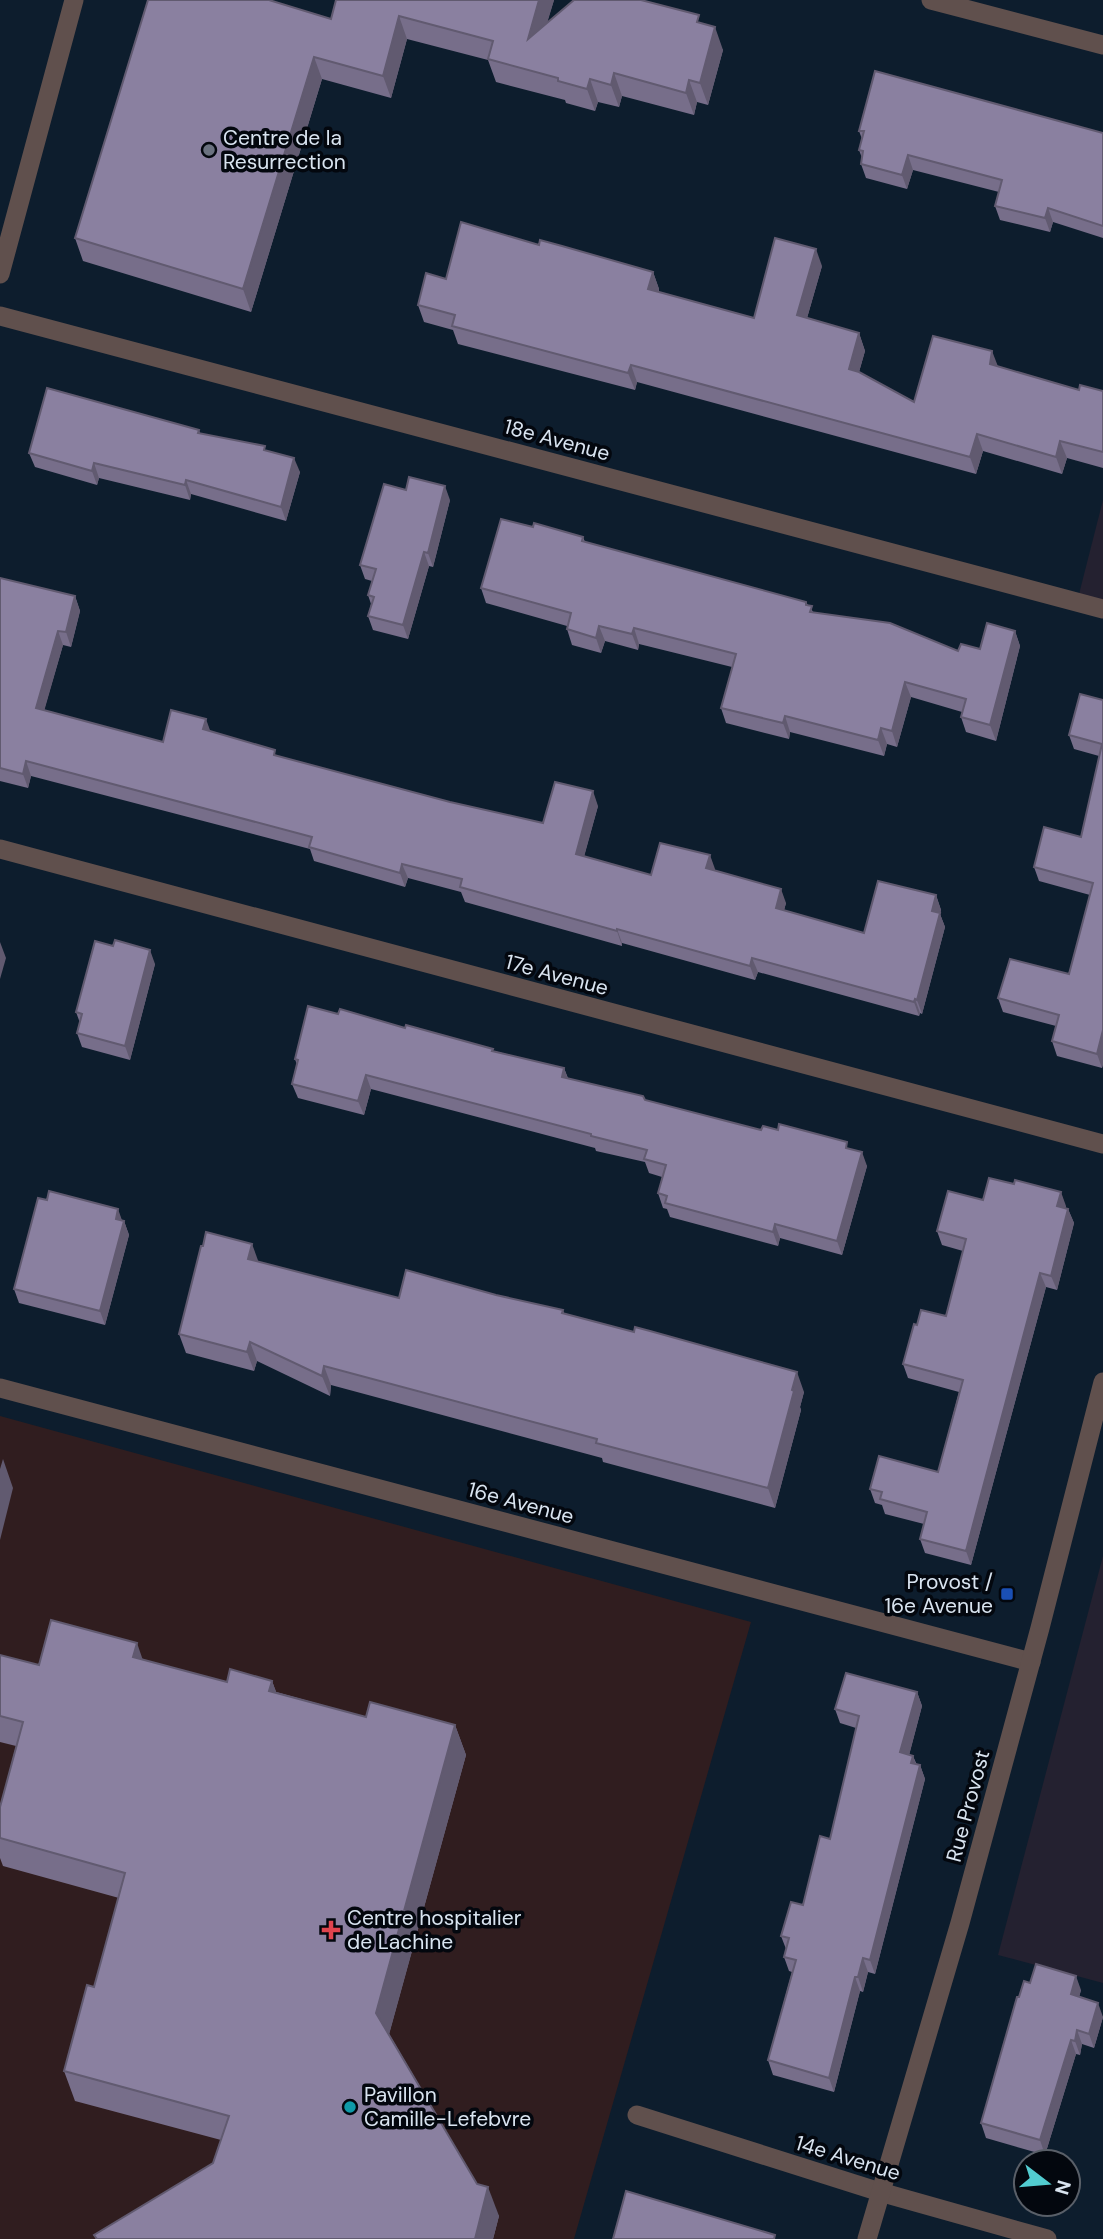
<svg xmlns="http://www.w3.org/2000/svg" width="1103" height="2239" font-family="'DM Sans',sans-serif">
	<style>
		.education { fill: #242130 }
		.medical { fill: #301d1f }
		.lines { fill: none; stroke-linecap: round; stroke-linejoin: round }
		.minor { stroke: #60504d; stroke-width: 19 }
		.tertiary { stroke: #60504d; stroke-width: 19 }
		.wall { fill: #776e8a }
		.shaded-wall { fill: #615a70 }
		.building { fill: #8a80a0; stroke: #615a70; stroke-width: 2 }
		.worship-dot { fill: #6b7280; stroke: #03070e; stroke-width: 2.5 }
		.transit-dot { fill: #1a4fb4; stroke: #03070e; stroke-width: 2.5 }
		.health-dot { fill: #e0444e; stroke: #03070e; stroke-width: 2.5 }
		.culture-dot { fill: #0f9aa8; stroke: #03070e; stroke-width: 2.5 }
		.labels { text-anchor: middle; stroke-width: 7; stroke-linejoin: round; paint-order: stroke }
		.poi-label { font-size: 21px; fill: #d9e4f0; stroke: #03070e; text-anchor: start }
		.street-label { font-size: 21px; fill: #d9e4f0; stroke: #03070e }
	</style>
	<rect width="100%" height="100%" fill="#0d1d2d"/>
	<g class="education">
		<polygon points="1103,500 1103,608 1077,602"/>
		<polygon points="1103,1556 1103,1983 998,1955"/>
	</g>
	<polygon class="medical" points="0,1416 751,1622 574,2239 0,2239"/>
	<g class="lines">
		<g class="minor">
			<polyline points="931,0 1103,45"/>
			<polyline points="0,849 1103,1144"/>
			<polyline points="0,1388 1031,1662"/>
			<polyline points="637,2115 880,2192 1047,2239"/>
		</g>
		<g class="tertiary">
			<polyline points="0,274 74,0"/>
			<polyline points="0,316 1103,609"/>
			<polyline points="867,2239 960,1923 1040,1628 1103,1382"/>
		</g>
	</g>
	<g class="wall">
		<polygon points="554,0 547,22 703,24 723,50 708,105 697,102 694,115 622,96 619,107 598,102 595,111 566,103 565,100 496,82 488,60 407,39 391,98 322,79 251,312 83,261 75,238 331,19"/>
		<polygon points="859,131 1103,133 1103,238 1053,222 1050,232 1000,220 995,206 999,192 913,170 907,189 866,178 861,164 862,158 859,150 862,139"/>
		<polygon points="539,245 653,272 659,289 659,292 754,318 822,266 807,318 859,333 865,351 859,372 914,402 998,367 1079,390 1103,391 1103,468 1067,458 1062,474 983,451 976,474 637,382 635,390 458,344 453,330 424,322 418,305 446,279"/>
		<polygon points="199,430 200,433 267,451 300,472 286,521 191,494 190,500 99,478 97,485 35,467 29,453"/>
		<polygon points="450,500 433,567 429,566 408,639 373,630 368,616 371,604 368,595 372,581 365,579 360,565"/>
		<polygon points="533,527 583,537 585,542 806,602 808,605 814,613 958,651 980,649 1015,631 1020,646 996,741 966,732 961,717 962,712 911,697 897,747 887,744 884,756 790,732 789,739 726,723 721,708 732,667 639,644 638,650 605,641 601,653 572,645 567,629 567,626 486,603 481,588"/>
		<polygon points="0,578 75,596 80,611 71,647 63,645 44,710 163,742 210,731 278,756 450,802 543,823 598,806 584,856 651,875 715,869 715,871 786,903 784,910 864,933 936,895 941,910 940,914 945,927 922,1014 920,1013 919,1016 758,972 755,980 622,943 622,946 465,902 461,892 408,878 405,887 314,861 310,849 31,776 28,788 0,781"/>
		<polygon points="1103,700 1103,1064 1102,1068 1057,1056 1052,1041 1056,1026 1003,1012 998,998 1069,974 1090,895 1039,881 1034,867 1081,837 1099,756 1074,749 1069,735"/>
		<polygon points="113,946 155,964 130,1060 82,1047 77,1033 80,1023 76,1012"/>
		<polygon points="338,1014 405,1028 494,1051 564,1068 568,1078 645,1100 761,1130 850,1149 867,1166 842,1255 780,1238 778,1246 670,1217 667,1209 663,1208 658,1193 662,1177 649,1173 645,1162 596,1151 595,1148 371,1089 364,1115 298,1098 292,1084 297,1065 295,1059"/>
		<polygon points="983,1200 1066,1206 1065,1208 1068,1209 1074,1223 1057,1290 1046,1287 971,1565 925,1553 920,1539 924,1524 885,1514 882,1505 875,1503 870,1489 938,1472 959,1392 908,1378 903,1364 917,1325 946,1316 963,1251 942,1245 937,1231"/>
		<polygon points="122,1220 124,1221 129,1235 105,1325 19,1303 14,1289"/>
		<polygon points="259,1262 399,1298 496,1295 563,1310 564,1313 804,1392 800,1407 801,1410 775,1508 603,1462 602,1458 331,1385 330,1396 257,1361 254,1371 186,1353 179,1334"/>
		<polygon points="0,1655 39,1665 143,1660 227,1682 272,1681 276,1692 366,1717 455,1725 466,1755 389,2034 477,2184 499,2216 493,2239 96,2239 94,2235 213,2163 221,2140 75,2101 64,2071 94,1987 119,1898 3,1866 0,1858 0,1807 16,1746 0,1742"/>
		<polygon points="917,1692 922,1706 909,1755 913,1756 917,1765 920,1765 925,1779 875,1974 868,1972 863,1992 860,1991 834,2092 773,2075 768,2060 792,1972 789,1971 784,1957 786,1949 781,1936 803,1905 830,1839 856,1728 840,1723 835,1709"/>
		<polygon points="1030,1983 1081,1990 1079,1997 1103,2017 1094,2048 1082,2044 1080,2055 1076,2054 1045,2155 986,2138 981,2123"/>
	</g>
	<g class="shaded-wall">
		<polygon points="539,0 554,0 536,61 528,39"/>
		<polygon points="399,16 407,39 391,98 383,76"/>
		<polygon points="715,27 723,50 708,105 700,83"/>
		<polygon points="314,57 322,79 251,312 243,289"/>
		<polygon points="614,73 622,96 619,107 611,85"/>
		<polygon points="590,79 598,102 595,111 587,89"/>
		<polygon points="689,80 697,102 694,115 686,93"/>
		<polygon points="908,155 913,170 907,189 902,175"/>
		<polygon points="1048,208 1053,222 1050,232 1045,218"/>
		<polygon points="816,249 822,266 803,332 797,315"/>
		<polygon points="653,272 659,289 654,307 648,289"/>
		<polygon points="859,333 865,351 855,386 849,369"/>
		<polygon points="992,351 999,369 990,364"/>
		<polygon points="631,365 637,382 635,390 628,373"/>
		<polygon points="977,434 983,451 976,474 970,457"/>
		<polygon points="1060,441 1067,458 1062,474 1056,457"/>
		<polygon points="294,458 300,472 286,521 281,507"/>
		<polygon points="94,463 99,478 97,485 92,471"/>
		<polygon points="186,480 191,494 190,500 185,485"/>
		<polygon points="445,486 450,500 433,567 428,553"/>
		<polygon points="424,552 429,566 408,639 403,625"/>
		<polygon points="75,596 80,611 71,647 66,632"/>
		<polygon points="599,626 605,641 601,653 596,638"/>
		<polygon points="634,628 639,644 638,650 632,634"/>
		<polygon points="58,631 63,645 41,722 36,708"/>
		<polygon points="1015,631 1020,646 996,741 990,725"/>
		<polygon points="905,682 911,697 897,747 892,731"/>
		<polygon points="785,716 790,732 789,739 783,723"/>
		<polygon points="206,719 211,733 203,729"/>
		<polygon points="881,728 887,744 884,756 878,740"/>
		<polygon points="26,761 31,776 28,788 23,774"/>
		<polygon points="593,791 598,806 581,868 576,854"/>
		<polygon points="710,855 715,869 712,883 706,868"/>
		<polygon points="402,864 408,878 405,887 400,873"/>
		<polygon points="781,889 786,903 781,922 776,908"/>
		<polygon points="936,895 941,910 940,914 945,927 922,1014 917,1000 932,911"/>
		<polygon points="617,929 622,943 622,946 617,931"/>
		<polygon points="0,942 6,958 0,979"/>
		<polygon points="150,950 155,964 130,1060 125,1046"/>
		<polygon points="752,958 758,972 755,980 750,966"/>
		<polygon points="915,999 920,1013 919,1016 914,1002"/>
		<polygon points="1103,1030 1103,1064 1102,1068 1097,1054"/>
		<polygon points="564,1068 569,1082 562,1077"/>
		<polygon points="366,1075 371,1089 364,1115 358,1101"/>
		<polygon points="862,1152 867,1166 842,1255 837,1241"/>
		<polygon points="1061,1192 1066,1206 1062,1220 1057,1206"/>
		<polygon points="118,1209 123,1223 116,1219"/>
		<polygon points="1068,1209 1074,1223 1057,1290 1051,1276"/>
		<polygon points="124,1221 129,1235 105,1325 100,1311"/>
		<polygon points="775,1224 780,1238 778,1246 773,1232"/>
		<polygon points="252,1244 259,1263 248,1259"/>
		<polygon points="1040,1273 1046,1287 971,1565 966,1551"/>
		<polygon points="250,1342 257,1361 254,1371 247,1352"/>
		<polygon points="324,1366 331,1385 330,1396 322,1376"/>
		<polygon points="797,1372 804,1392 800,1407 801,1410 775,1508 768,1488"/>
		<polygon points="3,1459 13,1488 0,1540 0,1469"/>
		<polygon points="137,1643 147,1672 133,1657"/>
		<polygon points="272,1681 283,1710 269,1691"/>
		<polygon points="917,1692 922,1706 906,1767 900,1752"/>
		<polygon points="455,1725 466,1755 387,2042 376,2013"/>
		<polygon points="913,1756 918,1770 911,1763"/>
		<polygon points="920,1765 925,1779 875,1974 870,1960"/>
		<polygon points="863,1958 868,1972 863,1992 858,1977"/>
		<polygon points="1076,1976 1081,1990 1076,2008 1071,1994"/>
		<polygon points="855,1977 860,1991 834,2092 829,2078"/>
		<polygon points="1098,2003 1103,2017 1094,2048 1089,2034"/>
		<polygon points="1077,2030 1082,2044 1080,2055 1075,2041"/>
		<polygon points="1071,2040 1076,2054 1045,2155 1040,2140"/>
		<polygon points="488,2187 499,2216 493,2239 475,2239"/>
	</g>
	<g class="building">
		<polygon points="148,0 269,0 331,19 336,0 539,0 528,39 574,0 641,0 699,15 697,22 715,27 700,83 689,80 686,93 614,73 611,85 590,79 587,89 558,81 558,78 488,59 493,41 399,16 383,76 314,57 243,289 75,238"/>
		<polygon points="875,71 1103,133 1103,226 1048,208 1045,218 995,206 1002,180 908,155 902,175 861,164 863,151 859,150 864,131 859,131"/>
		<polygon points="461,222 539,245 540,240 562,246 653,272 648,289 754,318 775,238 816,249 797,315 859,333 849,369 859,372 914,402 933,336 992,351 990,364 1079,390 1080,385 1103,391 1103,452 1060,441 1056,457 977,434 970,457 631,365 628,373 452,326 455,315 418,305 426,273 446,279"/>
		<polygon points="47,388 199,430 198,433 265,446 264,450 294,458 281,507 186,480 185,485 94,463 92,471 29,453"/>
		<polygon points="409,477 445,486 428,553 424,552 403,625 368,616 374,597 368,595 376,569 360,565 384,484 406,490"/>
		<polygon points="501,519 533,527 534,523 583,537 582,541 806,602 806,605 812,606 810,612 890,623 958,651 961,644 980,649 987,623 1015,631 990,725 961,717 966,699 905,682 892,731 881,728 878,740 785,716 783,723 721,708 736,654 634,628 632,634 599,626 596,638 567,629 571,613 481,588"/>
		<polygon points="0,578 75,596 66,632 58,631 36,708 163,742 171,710 206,719 203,729 275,750 274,755 450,802 543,823 555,782 593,791 576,854 651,875 660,843 710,855 706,868 781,889 776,908 864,933 878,881 936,895 932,911 940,913 917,1000 915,999 914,1002 752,958 750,966 617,929 617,931 460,887 462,879 402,864 400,873 309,847 312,837 26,761 23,774 0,768"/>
		<polygon points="1080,694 1103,700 1103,1030 1097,1054 1052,1041 1059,1015 998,998 1010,959 1069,974 1093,883 1034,867 1044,827 1081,837 1102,744 1069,735"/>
		<polygon points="115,940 150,950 125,1046 77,1033 82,1014 76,1012 95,941 113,946"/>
		<polygon points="308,1006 338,1014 340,1009 405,1028 406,1025 493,1049 492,1051 564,1068 562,1077 643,1096 645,1100 761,1130 763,1126 778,1130 779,1124 847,1142 846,1148 862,1152 837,1241 775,1224 773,1232 665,1203 667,1196 658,1193 666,1165 644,1159 647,1150 591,1136 591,1134 366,1075 358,1101 292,1084 298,1060 295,1059"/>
		<polygon points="989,1178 1014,1184 1015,1180 1061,1192 1057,1206 1068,1209 1051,1276 1040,1273 966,1551 920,1539 927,1512 880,1499 882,1492 870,1489 879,1456 938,1472 963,1380 903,1364 914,1324 917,1325 921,1310 946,1316 966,1239 937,1231 948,1191 983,1200"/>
		<polygon points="49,1191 118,1209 116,1219 124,1221 100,1311 14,1289 38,1198 47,1200"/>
		<polygon points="206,1232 252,1244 248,1259 399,1298 406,1270 496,1295 563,1310 562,1313 634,1332 635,1327 650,1331 797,1372 792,1390 794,1391 768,1488 596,1443 597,1439 324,1366 322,1376 250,1342 247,1352 179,1334 201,1246 203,1246"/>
		<polygon points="51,1620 137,1643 133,1657 227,1682 230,1669 272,1681 269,1691 366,1717 370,1702 455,1725 376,2013 477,2184 488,2187 475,2239 97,2239 94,2235 213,2163 229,2116 64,2071 87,1985 94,1987 125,1873 0,1838 0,1807 23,1722 0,1716 0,1655 39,1665"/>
		<polygon points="846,1673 917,1692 900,1752 913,1756 911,1763 920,1765 870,1960 863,1958 858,1977 855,1977 829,2078 768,2060 796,1960 784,1957 789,1938 781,1936 791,1902 803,1905 820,1836 830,1839 859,1716 835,1709"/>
		<polygon points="1036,1964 1076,1976 1071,1994 1098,2003 1089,2034 1077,2030 1075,2041 1071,2040 1040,2140 981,2123 1017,1997 1019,1997 1024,1981 1030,1983"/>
		<polygon points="626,2191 775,2235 774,2239 613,2239"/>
	</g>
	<circle class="worship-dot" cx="209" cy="150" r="7"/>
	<rect class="transit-dot" x="1000" y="1587" width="14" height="14" rx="3.5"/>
	<path class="health-dot" d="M327.5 1919.5h7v7h7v7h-7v7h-7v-7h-7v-7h7z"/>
	<circle class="culture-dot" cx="350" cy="2107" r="7"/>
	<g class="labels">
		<g class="poi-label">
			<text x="223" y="145">Centre de la<tspan x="223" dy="24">Resurrection</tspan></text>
			<text x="993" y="1589" text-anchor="end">Provost /<tspan x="993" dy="24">16e Avenue</tspan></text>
			<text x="347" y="1925">Centre hospitalier<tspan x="347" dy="24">de Lachine</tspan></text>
			<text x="364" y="2102">Pavillon<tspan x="364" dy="24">Camille-Lefebvre</tspan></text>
		</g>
		<g class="street-label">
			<text transform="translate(557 440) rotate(15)" y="7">18e Avenue</text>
			<text transform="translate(557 975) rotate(15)" y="7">17e Avenue</text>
			<text transform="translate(521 1503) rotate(15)" y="7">16e Avenue</text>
			<text transform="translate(968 1806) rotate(-75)" y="7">Rue Provost</text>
			<text transform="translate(848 2158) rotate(17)" y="7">14e Avenue</text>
		</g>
	</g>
	<g transform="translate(1047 2183) rotate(106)"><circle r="33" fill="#03070e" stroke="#595f68" stroke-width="2"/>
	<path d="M0-5L12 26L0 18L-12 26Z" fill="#52ccd0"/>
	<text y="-10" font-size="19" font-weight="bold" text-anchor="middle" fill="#d9e4f0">N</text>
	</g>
</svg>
